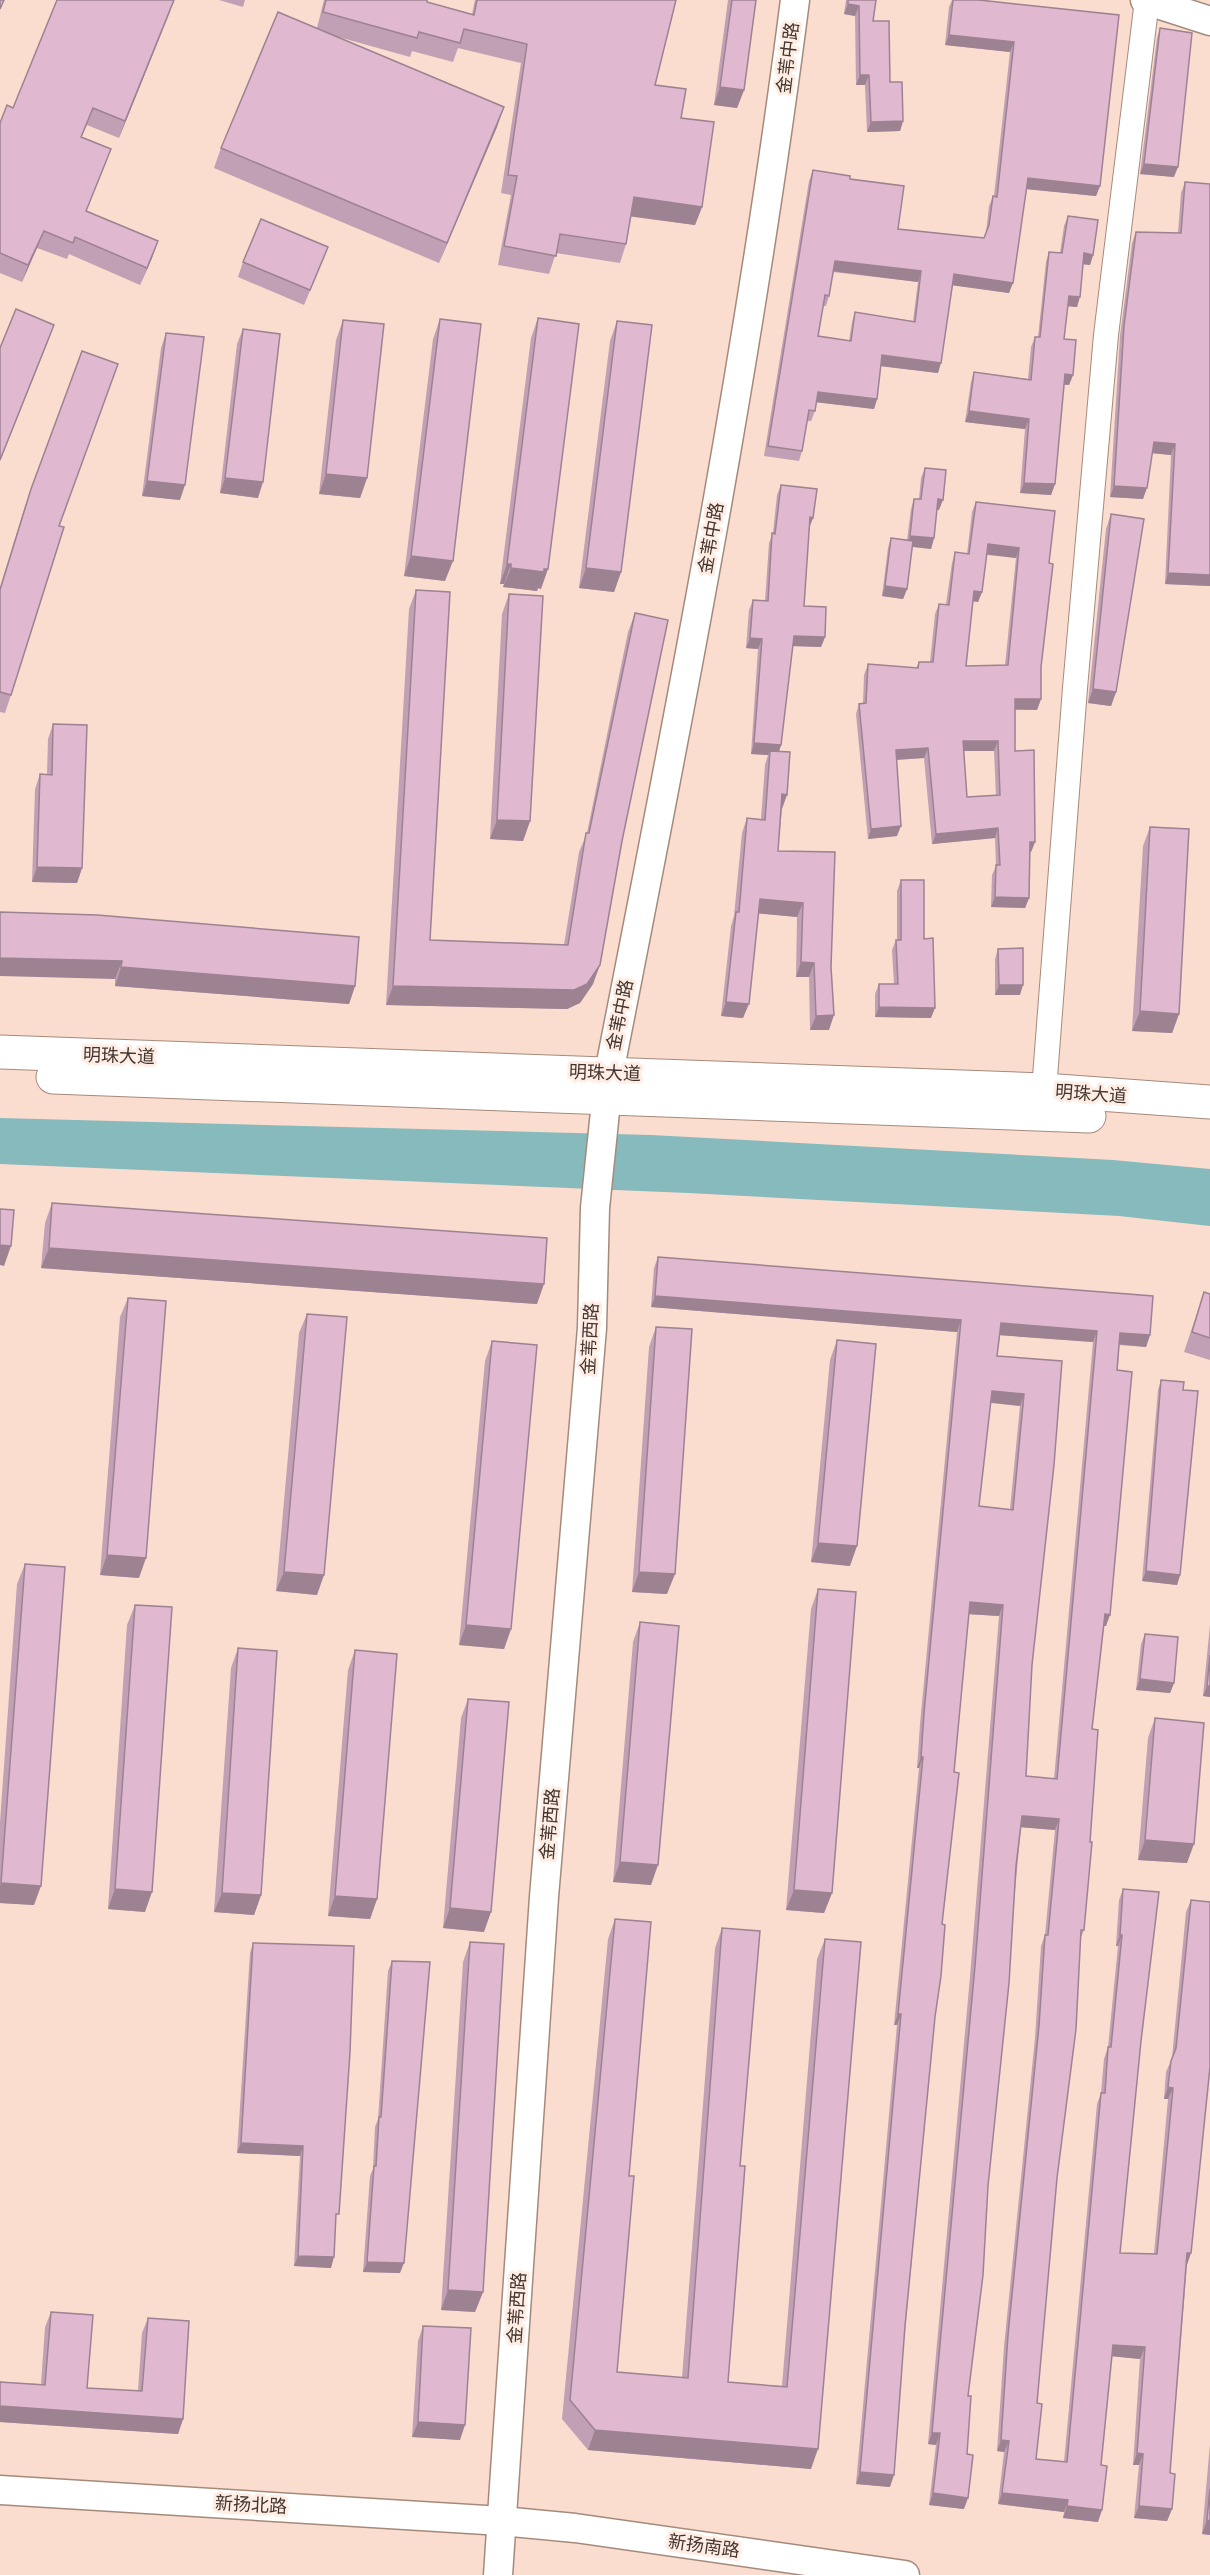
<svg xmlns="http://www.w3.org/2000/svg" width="1210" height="2575" font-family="Lato,'Noto Sans SC',sans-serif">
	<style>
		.water { fill: #86babc }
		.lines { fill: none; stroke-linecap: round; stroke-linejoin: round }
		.minor-casing { stroke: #a58a7c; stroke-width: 26 }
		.tertiary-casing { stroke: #a58a7c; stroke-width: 31 }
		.secondary-casing { stroke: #a58a7c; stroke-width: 35 }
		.minor { stroke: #fff; stroke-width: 24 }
		.tertiary { stroke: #fff; stroke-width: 28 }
		.secondary { stroke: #fff; stroke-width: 33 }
		.wall { fill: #c19fb4; fill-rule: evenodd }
		.shaded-wall { fill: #9d8292 }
		.building { fill: #e0b9d1; stroke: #9d8292; stroke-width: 1.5; fill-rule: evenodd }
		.labels { text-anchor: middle; stroke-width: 6; stroke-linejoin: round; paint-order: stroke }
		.street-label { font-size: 18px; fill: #40352f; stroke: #ffede4 }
	</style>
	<rect width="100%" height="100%" fill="#faddce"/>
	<polygon class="water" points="0,1118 651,1135 1113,1160 1210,1169 1210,1226 1119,1216 688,1193 0,1164"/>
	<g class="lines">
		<defs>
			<polyline id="minor" points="1044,1090 1075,688 1106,335 1147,0"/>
			<g id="tertiary">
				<polyline points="1145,0 1210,21"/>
				<polyline points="0,2490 502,2521 575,2528 905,2575"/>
				<path d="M498,2575L544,1897L592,1328L595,1208L609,1073C679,717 749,360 795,0"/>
			</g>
			<g id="secondary">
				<polyline points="0,1052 1044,1090 1210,1102"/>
				<polyline points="53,1077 1089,1116"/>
			</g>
		</defs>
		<use href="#minor" class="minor-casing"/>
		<use href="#tertiary" class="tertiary-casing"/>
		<use href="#secondary" class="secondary-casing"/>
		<use href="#minor" class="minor"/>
		<use href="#tertiary" class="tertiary"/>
		<use href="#secondary" class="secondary"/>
	</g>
	<g class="wall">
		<polygon points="219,0 245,0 243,7"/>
		<polygon points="324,0 427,0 427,2 472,14 475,0 676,0 655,85 681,118 702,207 695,225 631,216 626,244 620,263 556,253 549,274 498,265 511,195 501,193 521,63 458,48 453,62 412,51 410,57 335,36 497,127 439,263 214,168 221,148 317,28"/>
		<polygon points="728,0 756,0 744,90 737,108 714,105"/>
		<polygon points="846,0 876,0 873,21 890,82 903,121 900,131 867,132 865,85 856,85 855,16 844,14"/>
		<path d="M952,0H979L1119,15L1100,186L1096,196L1027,189L1009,293L953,285L938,373L881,366L877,399L874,409L816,402L815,411L811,421H807L802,451L799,461L764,456L809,181L813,170L850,179L898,229L984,238L986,233L989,206L993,196H994L1010,52L945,45L949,7ZM833,272L918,282L913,321L855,312L852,322L849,341L818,336L823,306H826L829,296Z"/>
		<polygon points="170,12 119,138 87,125 81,138 104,166 86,211 152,258 140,285 69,254 67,259 37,248 22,282 0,273 0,123"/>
		<polygon points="1160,28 1174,177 1140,174 1157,38"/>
		<polygon points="1185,182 1210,184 1210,586 1165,584 1171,455 1152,453 1143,499 1110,497 1120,336 1132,243 1136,232 1178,233 1181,193"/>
		<polygon points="1068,216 1093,255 1090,265 1083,264 1077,307 1067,306 1064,339 1073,375 1069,385 1064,385 1055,484 1051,495 1020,493 1025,429 965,422 971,382 974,372 1028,379 1031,347 1035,337 1038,337 1046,262 1049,252 1060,253 1064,226"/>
		<polygon points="243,262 322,262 304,305 238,277"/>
		<polygon points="538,318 541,589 538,588 537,591 503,587 504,584 500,584 531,338"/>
		<polygon points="440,319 445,581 404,576 433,339"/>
		<polygon points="343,320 367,478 360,498 319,494 336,340"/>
		<polygon points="617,321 621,572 614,592 579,588 610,341"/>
		<polygon points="243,329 258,498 220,493 237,344"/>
		<polygon points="166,333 180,500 142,496 161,348"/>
		<polygon points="82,351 59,526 11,695 5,713 0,712 0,587 25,506"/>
		<polygon points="925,468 939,510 937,510 934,538 931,549 912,547 907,589 903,599 882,596 888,548 891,538 907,540 911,509 914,499 919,499 921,478"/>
		<polygon points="781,485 813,518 809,528 804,606 825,637 821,647 793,646 781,745 779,751 782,809 778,851 835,852 829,1030 810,1030 809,977 796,977 797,917 758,913 743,1018 721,1016 731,926 734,916 742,833 747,818 761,819 765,765 768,755 751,754 758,649 746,648 749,610 753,600 765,601 769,543 773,533 777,495"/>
		<path d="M976,502L1049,563L1041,667V699L1037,710H1015V751L1035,842L1031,852H1030L1029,898L1025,908L991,907L992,875L996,866L995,838L932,844L924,758L896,760L897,836L868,839L856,714L859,704L863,703L864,675L868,664L916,668L919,662H930L935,614L939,604H946L952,563L955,552L967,554L972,512ZM987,555L1016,558L1005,665L966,666L973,601L978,602L982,592ZM964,751H994L996,796L967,797Z"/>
		<polygon points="1111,514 1116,692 1111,706 1088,703 1106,529"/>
		<polygon points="416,590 430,940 564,945 579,852 587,833 628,632 635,613 622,841 593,984 580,1003 567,1009 386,1005 409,609"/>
		<polygon points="509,594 530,821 523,841 490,839 502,614"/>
		<polygon points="53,724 82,868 77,883 32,882 35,789 40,774 47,774 48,739"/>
		<polygon points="1150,827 1179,1014 1172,1033 1132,1031 1143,846"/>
		<polygon points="901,880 924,939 931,1018 875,1017 875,994 879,984 894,984 892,950 896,940 897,940 897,891"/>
		<polygon points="97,915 355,986 349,1004 115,986 115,979"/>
		<polygon points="998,949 1020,995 995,995 995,959"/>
		<polygon points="52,1203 537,1304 41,1268 45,1223"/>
		<path d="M658,1257L1150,1335L1146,1347L1119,1345L1106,1626H1104L1092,1729L1084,1930L1080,1940L1057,2178L1037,2403L1036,2459L1064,2462L1097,2104L1101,2093L1104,2059L1108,2047L1118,1946H1116L1119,1900L1123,1889L1141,2041L1120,2253L1154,2254L1168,2099H1164L1166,2072L1172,2058L1186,1912L1191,1900L1187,2265L1170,2473L1172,2509L1167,2521L1134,2518L1139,2465H1133L1140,2359L1112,2356L1101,2465L1098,2522L1063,2518L1064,2512L998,2504L1004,2452L997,2451L1004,2347L1035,2038L1041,1946L1045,1935L1055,1830L1021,1827L968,2396L964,2509L929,2505L936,2445L928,2444L933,2388L970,1977L999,1616L969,1614L954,1772L935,2017L890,2487L856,2484L897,2025H894L919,1768H917L920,1724L957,1332L651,1307L654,1268ZM1000,1335L1093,1342L1054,1779L1026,1776L1032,1665L1062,1361L997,1356ZM990,1403L1020,1406L1010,1509L979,1506Z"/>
		<polygon points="1204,1292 1210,1294 1210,1360 1184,1352"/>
		<polygon points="128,1298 139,1578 100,1575 120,1317"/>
		<polygon points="307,1314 317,1595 276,1591 299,1333"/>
		<polygon points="656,1327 667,1594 632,1592 649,1347"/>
		<polygon points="837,1340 850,1566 811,1562 830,1360"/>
		<polygon points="492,1341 511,1629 504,1649 459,1645 485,1361"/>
		<polygon points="1161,1380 1183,1390 1180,1575 1177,1585 1142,1581 1158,1390"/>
		<polygon points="25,1564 34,1905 0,1903 0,1822 17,1584"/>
		<polygon points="818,1589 832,1893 824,1913 786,1910 811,1609"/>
		<polygon points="135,1605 145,1912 108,1909 127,1625"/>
		<polygon points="640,1622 651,1885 613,1882 633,1642"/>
		<polygon points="1210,1625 1210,1697 1203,1696"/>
		<polygon points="1145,1634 1174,1683 1170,1693 1136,1690 1141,1644"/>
		<polygon points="238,1648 261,1895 254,1915 214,1912 231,1668"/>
		<polygon points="355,1650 377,1899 370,1919 328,1916 348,1670"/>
		<polygon points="468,1699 484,1932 443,1928 461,1718"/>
		<polygon points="1155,1718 1187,1863 1138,1860 1148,1738"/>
		<polygon points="615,1919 629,2176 617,2372 682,2378 715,1948 722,1928 740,2166 728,2382 782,2386 817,1959 825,1939 811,2469 588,2450 562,2419 608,1939"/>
		<polygon points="470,1942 483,2292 475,2312 441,2310 463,1962"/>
		<polygon points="253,1943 336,2222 331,2268 294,2266 300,2156 237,2153 250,1953"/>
		<polygon points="392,1961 400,2273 363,2272 370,2176 373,2169 375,2127 378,2119 388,1971"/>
		<polygon points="51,2312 87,2388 138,2391 142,2333 148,2318 183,2419 178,2434 0,2422 0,2382 41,2384 45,2327"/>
		<polygon points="423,2326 460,2440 412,2437 418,2341"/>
		<polygon points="1210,2444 1210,2535 1202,2534"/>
	</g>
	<g class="shaded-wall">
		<polygon points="175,0 170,12 119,138 125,121"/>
		<polygon points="848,4 859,6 855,16 844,14"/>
		<polygon points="949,35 1014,42 1010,52 945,45"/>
		<polygon points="860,75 869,75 865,85 856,85"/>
		<polygon points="720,87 744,90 737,108 714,105"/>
		<polygon points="504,107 497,127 439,263 447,243"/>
		<polygon points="903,121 900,131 867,132 871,122"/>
		<polygon points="1144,164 1178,167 1174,177 1140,174"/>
		<polygon points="1028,178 1100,186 1096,196 1025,189"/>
		<polygon points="634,197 702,207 695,225 627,216"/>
		<polygon points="44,231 37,248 22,282 28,265"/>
		<polygon points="158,241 152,258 140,285 147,268"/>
		<polygon points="1084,253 1093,255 1090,265 1081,264"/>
		<polygon points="835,261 921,271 918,282 831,271"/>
		<polygon points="954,274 1013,283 1009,293 950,285"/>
		<polygon points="1069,296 1080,297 1077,307 1065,306"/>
		<polygon points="54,325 47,344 0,461 0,460"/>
		<polygon points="882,355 941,363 938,373 879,366"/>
		<polygon points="1065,374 1073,375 1069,385 1062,384"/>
		<polygon points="818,392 877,399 874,409 814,402"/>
		<polygon points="969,411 1029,419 1025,429 965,422"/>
		<polygon points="1154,442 1175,444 1171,455 1150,453"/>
		<polygon points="326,474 367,478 360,498 319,494"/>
		<polygon points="225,478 263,482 258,498 220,493"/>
		<polygon points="147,481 185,485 180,500 142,496"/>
		<polygon points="1024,483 1055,484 1051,495 1020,493"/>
		<polygon points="1114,486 1147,488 1143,499 1110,497"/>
		<polygon points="938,499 943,500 939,510 934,509"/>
		<polygon points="810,517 813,518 809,528"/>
		<polygon points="910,536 934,538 931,549 907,546"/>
		<polygon points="988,544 1019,548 1016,558 984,554"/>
		<polygon points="411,556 453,561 445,581 404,576"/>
		<polygon points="507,564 511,564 504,584 500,584"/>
		<polygon points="511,568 544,569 548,569 541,589 538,588 537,591 503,587"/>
		<polygon points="586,568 621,572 614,592 579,588"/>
		<polygon points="1168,573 1210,575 1210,586 1165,584"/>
		<polygon points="885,586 907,589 903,599 882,596"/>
		<polygon points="974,591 982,592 978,602 971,601"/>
		<polygon points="794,636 825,637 821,647 791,646"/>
		<polygon points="750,638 762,639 758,649 746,648"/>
		<polygon points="1093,689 1116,692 1111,706 1088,703"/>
		<polygon points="1015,699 1041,699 1037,710 1011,709"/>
		<polygon points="963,741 998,741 994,751 959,751"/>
		<polygon points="754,743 781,745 778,755 770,751 768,755 751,754"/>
		<polygon points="928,748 924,758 892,760 896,750"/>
		<polygon points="782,794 787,795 782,809 777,808"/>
		<polygon points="497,820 530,821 523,841 490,839"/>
		<polygon points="901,826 897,836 868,839 871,829"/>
		<polygon points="998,828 995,838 932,844 936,834"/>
		<polygon points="1030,842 1035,842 1031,852 1026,852"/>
		<polygon points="37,867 82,868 77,883 32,882"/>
		<polygon points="995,897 1029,898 1025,908 991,907"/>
		<polygon points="760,899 803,903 797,917 754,913"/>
		<polygon points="0,958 122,961 115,979 0,976"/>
		<polygon points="801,962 814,963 809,977 796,977"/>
		<polygon points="600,965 593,984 580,1003 567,1009 386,1005 393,986"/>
		<polygon points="121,967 355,986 349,1004 115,986"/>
		<polygon points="999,985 1023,985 1020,995 995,995"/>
		<polygon points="726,1002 749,1004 743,1018 721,1016"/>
		<polygon points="879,1007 935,1008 931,1018 875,1017"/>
		<polygon points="1140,1011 1179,1014 1172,1033 1132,1031"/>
		<polygon points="834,1015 829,1030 810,1030 816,1016"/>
		<polygon points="0,1245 11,1246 4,1266 0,1265"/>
		<polygon points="49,1248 544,1284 537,1304 41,1268"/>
		<polygon points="655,1296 961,1320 957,1332 651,1307"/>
		<polygon points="1001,1323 1097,1331 1093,1342 997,1335"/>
		<polygon points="1120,1333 1150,1335 1146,1347 1116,1344"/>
		<polygon points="992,1391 1024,1394 1020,1406 987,1402"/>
		<polygon points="818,1543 857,1546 850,1566 811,1562"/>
		<polygon points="107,1555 146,1558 139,1578 100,1575"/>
		<polygon points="1146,1571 1180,1575 1177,1585 1142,1581"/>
		<polygon points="284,1572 324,1575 317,1595 276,1591"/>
		<polygon points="639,1572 675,1574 667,1594 632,1592"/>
		<polygon points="970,1602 1003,1605 999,1616 966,1614"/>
		<polygon points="1105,1614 1110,1615 1106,1626 1101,1626"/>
		<polygon points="466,1625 511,1629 504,1649 459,1645"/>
		<polygon points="1140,1679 1174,1683 1170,1693 1136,1690"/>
		<polygon points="1207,1686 1210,1686 1210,1697 1203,1696"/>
		<polygon points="921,1757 923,1757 919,1768 917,1768"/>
		<polygon points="1022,1816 1059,1819 1055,1830 1018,1827"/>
		<polygon points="1145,1840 1194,1844 1187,1863 1138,1860"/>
		<polygon points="620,1862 658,1865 651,1885 613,1882"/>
		<polygon points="1,1883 41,1886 34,1905 0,1903 0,1886"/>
		<polygon points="115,1889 152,1892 145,1912 108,1909"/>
		<polygon points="794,1890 832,1893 824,1913 786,1910"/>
		<polygon points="222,1893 261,1895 254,1915 214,1912"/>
		<polygon points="335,1896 377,1899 370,1919 328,1916"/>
		<polygon points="450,1908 491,1912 484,1932 443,1928"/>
		<polygon points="1120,1935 1122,1935 1118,1946 1116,1946"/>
		<polygon points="898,2014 901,2014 897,2025 894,2025"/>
		<polygon points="1168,2087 1173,2088 1168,2099 1164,2099"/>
		<polygon points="241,2143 303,2146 300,2156 237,2153"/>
		<polygon points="1187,2253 1191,2253 1187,2265 1183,2265"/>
		<polygon points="298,2256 334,2257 331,2268 294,2266"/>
		<polygon points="367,2262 404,2263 400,2273 363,2272"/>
		<polygon points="448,2290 483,2292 475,2312 441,2310"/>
		<polygon points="1113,2345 1145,2347 1140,2359 1109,2356"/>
		<polygon points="0,2406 183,2419 178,2434 0,2422"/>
		<polygon points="418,2422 465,2425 460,2440 412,2437"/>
		<polygon points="595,2430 818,2449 811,2469 588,2450"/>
		<polygon points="932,2433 940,2433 936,2445 928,2444"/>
		<polygon points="1001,2440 1009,2441 1004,2452 997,2451"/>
		<polygon points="1137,2453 1143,2454 1139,2465 1133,2465"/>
		<polygon points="860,2472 894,2475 890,2487 856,2484"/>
		<polygon points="933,2493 968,2498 964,2509 929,2505"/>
		<polygon points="1002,2493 1068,2500 1064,2512 998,2504"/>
		<polygon points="1067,2506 1102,2510 1098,2522 1063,2518"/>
		<polygon points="1139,2506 1172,2509 1167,2521 1134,2518"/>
		<polygon points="1207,2520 1210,2521 1210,2535 1202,2534"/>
	</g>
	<g class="building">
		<polygon points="0,0 4,0 0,9"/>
		<polygon points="57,0 174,0 125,121 93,108 81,137 111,149 86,211 158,241 147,268 75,237 73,243 44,231 28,265 0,253 0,123 7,105 13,108"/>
		<polygon points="326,0 427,0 427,2 474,15 477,0 676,0 655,85 686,89 681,118 714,122 702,207 634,197 626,244 560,234 556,256 504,246 517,176 508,175 527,44 464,29 460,43 419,32 417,38 323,12"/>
		<polygon points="732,0 756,0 744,90 720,87"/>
		<polygon points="848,0 876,0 873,21 889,21 890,82 902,82 903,121 871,122 869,75 860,75 859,6 848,4"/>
		<path d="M953,0H979L1119,15L1100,186L1028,178L1013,283L954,274L941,363L882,355L877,399L818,392L815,411L809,410L802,451L768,446L813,170L850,176V179L904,186L898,229L984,238L989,225L993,196L997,197L1014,42L949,35ZM835,261L921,271L915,322L855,312L851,341L818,336L825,295L829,296Z"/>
		<polygon points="278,12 504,107 447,243 221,148"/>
		<polygon points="1160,28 1192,33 1178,167 1144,164"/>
		<polygon points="1185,182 1210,184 1210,575 1168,573 1175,444 1154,442 1147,488 1114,486 1124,326 1136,232 1181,233"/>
		<polygon points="1068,216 1098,220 1093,255 1084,253 1080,297 1069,296 1064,339 1076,340 1073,375 1065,374 1055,484 1024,483 1029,419 969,411 974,372 1031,380 1035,337 1040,337 1049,252 1062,253"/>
		<polygon points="261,219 328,247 310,290 243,262"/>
		<polygon points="16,309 54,325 0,460 0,348"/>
		<polygon points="538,318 579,324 548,569 544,569 544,572 511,568 511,564 507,564"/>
		<polygon points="440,319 481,324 453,561 411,556"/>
		<polygon points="343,320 384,324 367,478 326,474"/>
		<polygon points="617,321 652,325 621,572 586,568"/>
		<polygon points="243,329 280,334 263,482 225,478"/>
		<polygon points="166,333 204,337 185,485 147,481"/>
		<polygon points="82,351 118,364 59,526 64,527 11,695 0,692 0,590 31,489"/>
		<polygon points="925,468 946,470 943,500 938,499 934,538 910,536 914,499 921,499"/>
		<polygon points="781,485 817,489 813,518 810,517 804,606 826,607 825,637 794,636 781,745 754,743 762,639 750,638 753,600 768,601 772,533 775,534"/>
		<path d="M976,502L1055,511L1049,563L1053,564L1041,667V699H1015V751L1034,750L1035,842H1030L1029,898L995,897L996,865H1000L998,828L936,834L928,748L896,750L901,826L871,829L859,704L866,703L868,664L918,668L919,662H933L939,604L949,605L955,552L969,554ZM988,544L1019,548L1008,665L966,666L974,591L982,592ZM963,741H998L1000,795L967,797Z"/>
		<polygon points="1111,514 1144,519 1116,692 1093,689"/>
		<polygon points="891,538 913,541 907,589 885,586"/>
		<polygon points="416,590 450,592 430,940 568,945 586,833 589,833 635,613 668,620 622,841 600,965 587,984 574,990 393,986"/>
		<polygon points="509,594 543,596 530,821 497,820"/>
		<polygon points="53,724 87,725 82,868 37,867 40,774 52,775"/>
		<polygon points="770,751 790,752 787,795 782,794 778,851 835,852 831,967 834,1015 816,1016 814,963 801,962 803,903 760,899 749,1004 726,1002 736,912 739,912 747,818 765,820"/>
		<polygon points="1150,827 1189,829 1179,1014 1140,1011"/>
		<polygon points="901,880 924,880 924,939 933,938 935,1008 879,1007 879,984 898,984 896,940 901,940"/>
		<polygon points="0,912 97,915 359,937 355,986 121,967 122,961 0,958"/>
		<polygon points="1023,948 1023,985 999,985 998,949"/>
		<polygon points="52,1203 547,1238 544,1284 49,1248"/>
		<polygon points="0,1209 14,1210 11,1246 0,1245"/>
		<path d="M658,1257L1153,1296L1150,1335L1120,1333L1117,1370L1132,1372L1110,1615L1105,1614L1092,1729L1098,1730L1090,1842H1092L1084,1930H1081L1076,2029L1057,2178L1037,2403L1042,2404L1036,2459L1067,2462L1101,2093H1105L1108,2047H1111L1122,1935H1120L1123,1889L1159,1892L1141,2041L1120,2253L1157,2254L1173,2088L1168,2087L1171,2061L1176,2048L1191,1900L1210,1902V2067L1191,2253H1187L1170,2473L1175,2474L1172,2509L1139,2506L1143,2454L1137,2453L1145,2347L1113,2345L1101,2465L1107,2466L1102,2510L1067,2506L1068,2500L1002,2493L1009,2441L1001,2440L1008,2335L1039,2026L1045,1935H1048L1059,1819L1024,1816H1022L1016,1866L1009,1983L988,2186L983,2275L968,2396H971L967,2454L973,2455L968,2498L933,2493L940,2433H932L937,2377L975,1966L1003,1605L970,1602L954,1772L959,1773L942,1924L945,1925L941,1976L935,2017L905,2326L894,2475L860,2472L901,2014H898L923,1757H921L924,1713L961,1320L655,1296ZM1001,1323L1097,1331L1057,1779L1026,1776L1032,1665L1054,1465L1062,1361L997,1356ZM992,1391L1024,1394L1013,1510L979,1506Z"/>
		<polygon points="1204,1292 1210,1294 1210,1338 1192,1332"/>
		<polygon points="128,1298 166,1301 146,1558 107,1555"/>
		<polygon points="307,1314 347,1317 324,1575 284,1572"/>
		<polygon points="656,1327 692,1329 675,1574 639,1572"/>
		<polygon points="837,1340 876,1344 857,1546 818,1543"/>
		<polygon points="492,1341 537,1345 511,1629 466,1625"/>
		<polygon points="1161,1380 1184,1382 1183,1390 1198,1391 1180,1575 1146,1571"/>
		<polygon points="25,1564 65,1567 41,1886 1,1883"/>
		<polygon points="818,1589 856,1592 832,1893 794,1890"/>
		<polygon points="135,1605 172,1607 152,1892 115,1889"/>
		<polygon points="640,1622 679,1626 658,1865 620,1862"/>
		<polygon points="1145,1634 1178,1637 1174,1683 1140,1679"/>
		<polygon points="238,1648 277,1651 261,1895 222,1893"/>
		<polygon points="355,1650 397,1654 377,1899 335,1896"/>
		<polygon points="1210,1655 1210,1686 1207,1686"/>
		<polygon points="468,1699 509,1702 491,1912 450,1908"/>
		<polygon points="1155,1718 1204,1723 1194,1844 1145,1840"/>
		<polygon points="615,1919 651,1922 629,2176 634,2176 617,2372 688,2378 722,1928 760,1931 740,2166 745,2166 728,2382 787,2387 825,1939 861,1942 818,2449 595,2430 570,2400"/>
		<polygon points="470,1942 504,1944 483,2292 448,2290"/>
		<polygon points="253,1943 354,1946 350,2052 339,2214 336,2214 334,2257 298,2256 303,2146 241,2143"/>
		<polygon points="392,1961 430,1962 404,2263 367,2262 374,2166 376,2166 379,2117 381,2117"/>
		<polygon points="51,2312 93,2315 87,2388 142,2391 148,2318 189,2321 183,2419 0,2406 0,2382 45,2385"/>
		<polygon points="423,2326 471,2328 465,2425 418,2422"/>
		<polygon points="1210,2489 1210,2521 1207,2520"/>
	</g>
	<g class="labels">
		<g class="street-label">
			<text transform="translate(788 58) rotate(-83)" y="6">金苇中路</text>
			<text transform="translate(711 538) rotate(-80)" y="6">金苇中路</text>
			<text transform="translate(620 1015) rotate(-79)" y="6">金苇中路</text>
			<text transform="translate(119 1056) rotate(2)" y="6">明珠大道</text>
			<text transform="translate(605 1073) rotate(2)" y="6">明珠大道</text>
			<text transform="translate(1091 1094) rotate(4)" y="6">明珠大道</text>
			<text transform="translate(590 1339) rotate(-87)" y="6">金苇西路</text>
			<text transform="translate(550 1824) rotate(-85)" y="6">金苇西路</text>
			<text transform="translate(517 2308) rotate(-86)" y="6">金苇西路</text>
			<text transform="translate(251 2505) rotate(3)" y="6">新扬北路</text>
			<text transform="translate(704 2546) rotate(8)" y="6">新扬南路</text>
		</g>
	</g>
</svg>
